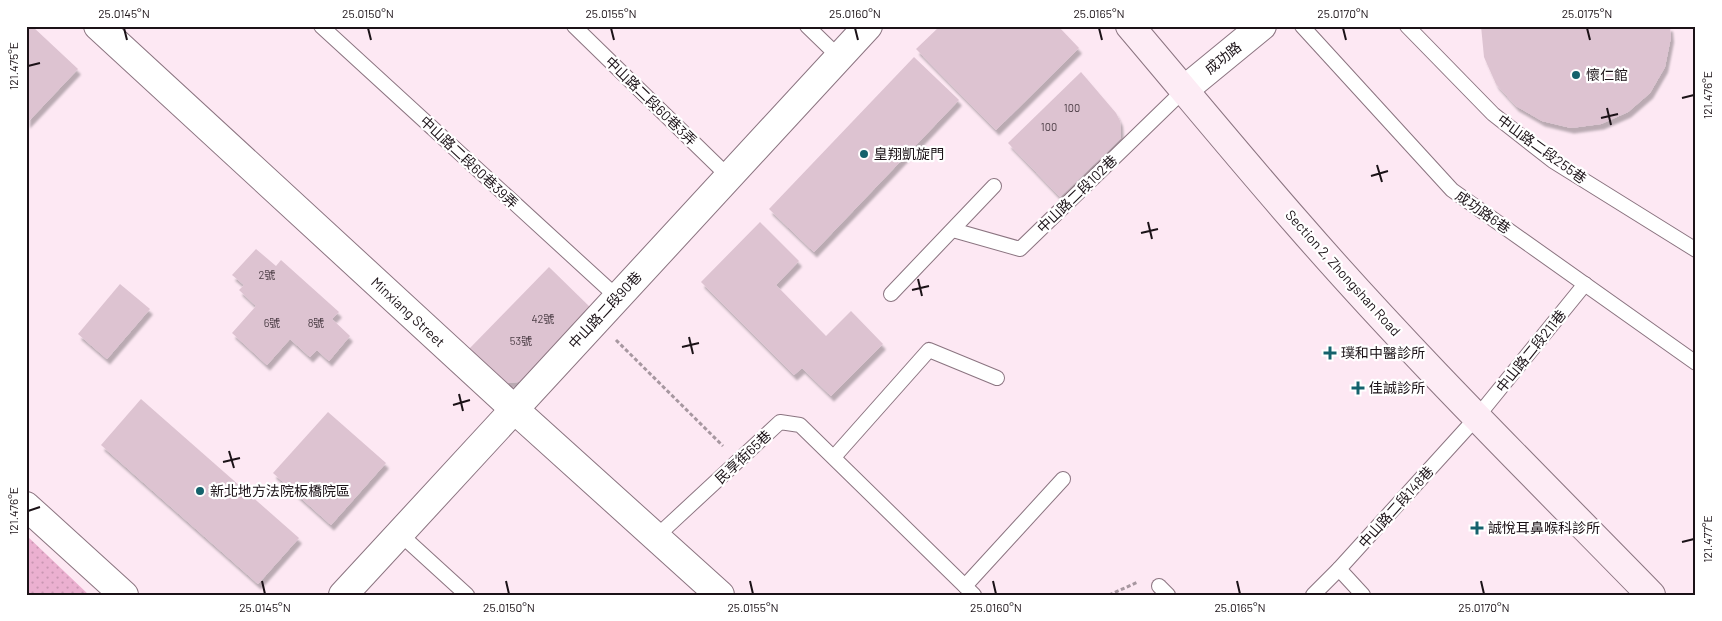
<svg xmlns="http://www.w3.org/2000/svg" width="1722" height="621" font-family="Barlow,'Noto Sans TC',sans-serif">
	<style>
		.park { fill: url(#park-dots) }
		.building { fill: #ddc3d1; filter: url(#shadow) }
		.lines { fill: none; stroke-linecap: round; stroke-linejoin: round }
		.lane-casing { stroke: #8b7480; stroke-width: 16 }
		.street-casing { stroke: #8b7480; stroke-width: 30 }
		.secondary-casing { stroke: #8b7480; stroke-width: 30 }
		.path { stroke: #a797a0; stroke-width: 3; stroke-dasharray: 4 2.5; stroke-linecap: butt }
		.lane { stroke: #fff; stroke-width: 14 }
		.street { stroke: #fff; stroke-width: 28 }
		.secondary { stroke: #fdecf5; stroke-width: 28 }
		.ticks { fill: none; stroke: #1b1217; stroke-width: 2 }
		.poi-dot { fill: #14626c; stroke: #fff; stroke-width: 2 }
		.labels { text-anchor: middle; stroke-width: 4.5; stroke-linejoin: round; paint-order: stroke }
		.number-label { font-size: 11px; fill: #4c3e46 }
		.street-label { font-size: 14px; fill: #1b1217; stroke: #fff }
		.poi-label { font-size: 14px; fill: #1b1217; stroke: #fff; text-anchor: start }
		.neatline { fill: none; stroke: #1b1217; stroke-width: 2 }
		.ticks-label { font-size: 12px; text-anchor: middle; fill: #1b1217 }
	</style>
	<defs>
		<pattern id="park-dots" width="8" height="8" patternUnits="userSpaceOnUse" patternTransform="scale(1.25)"><rect width="8" height="8" fill="#ebb0d0"/><path d="M2 2h.1M6 6h.1" fill="none" stroke="#c996b2" stroke-width="1.8" stroke-linecap="round"/></pattern>
		<filter id="shadow"><feDropShadow dx="3" dy="5.5" stdDeviation="1" flood-color="#0004"/></filter>
	</defs>
	<rect width="100%" height="100%" fill="#fde8f3"/>
	<polygon class="park" points="26,535 89,595 26,595"/>
	<g class="building">
		<polygon points="26,26 32,26 78,69 27,123"/>
		<polygon points="940,26 1058,26 1079,48 996,130 916,49"/>
		<polygon points="1481,26 1670,26 1671,37 1665,67 1650,93 1628,112 1601,124 1571,128 1542,121 1516,106 1496,84 1484,57"/>
		<polygon points="914,57 959,100 814,252 769,209"/>
		<polygon points="1081,72 1116,113 1120,121 1121,138 1060,197 1008,143"/>
		<polygon points="760,222 799,261 776,285 826,336 851,311 883,344 831,396 802,368 794,375 701,282"/>
		<polygon points="256,249 276,266 281,260 339,312 332,319 350,336 329,361 317,350 310,357 290,339 267,365 232,333 256,306 239,290 244,285 232,275"/>
		<polygon points="549,267 594,311 529,381 507,383 469,349"/>
		<polygon points="120,284 150,309 107,359 78,334"/>
		<polygon points="141,399 299,538 258,584 101,445"/>
		<polygon points="328,412 386,463 331,525 273,473"/>
	</g>
	<g class="lines">
		<defs>
			<g id="lane">
				<polyline points="321,26 617,297"/>
				<polyline points="574,26 728,176"/>
				<polyline points="807,26 839,57"/>
				<polyline points="1302,26 1452,190 1696,363"/>
				<polyline points="1407,26 1493,114 1553,161 1696,250"/>
				<polyline points="953,230 1020,249 1184,90"/>
				<polyline points="891,294 994,186"/>
				<polyline points="834,457 929,350 997,378"/>
				<polyline points="399,533 467,595"/>
				<polyline points="656,537 780,422 800,425 974,595"/>
				<polyline points="1339,569 1363,595"/>
				<polyline points="965,586 1063,479"/>
				<polyline points="1159,586 1168,595"/>
				<polyline points="1313,595 1339,569 1477,417 1585,284"/>
			</g>
			<g id="street">
				<polyline points="98,26 514,409 720,595"/>
				<polyline points="1184,90 1262,26"/>
				<polyline points="26,506 124,595"/>
				<polyline points="343,595 868,26"/>
			</g>
			<path id="secondary" d="M1130,26C1186,92 1241,159 1298,224C1410,353 1532,473 1651,595"/>
		</defs>
		<use href="#lane" class="lane-casing"/>
		<use href="#street" class="street-casing"/>
		<use href="#secondary" class="secondary-casing"/>
		<g class="path">
			<polyline points="616,340 723,446"/>
			<polyline points="1109,595 1138,582"/>
		</g>
		<use href="#lane" class="lane"/>
		<use href="#street" class="street"/>
		<use href="#secondary" class="secondary"/>
	</g>
	<path class="ticks" d="M124,28L127,40M368,28L371,40M611,28L614,40M855,28L858,40M1099,28L1102,40M1343,28L1346,40M1587,28L1590,40M28,66L40,63M1682,98L1694,95M1607,108L1611,125M1601,118L1618,114M1377,165L1382,182M1371,176L1388,171M1148,222L1152,239M1141,233L1158,229M918,279L922,296M912,290L929,286M689,337L693,354M682,347L699,343M459,394L463,411M453,405L470,400M229,451L234,468M223,462L240,458M28,511L40,507M1682,542L1694,539M262,581L265,594M506,581L509,594M750,581L753,594M993,581L996,594M1237,581L1240,594M1481,581L1484,594"/>
	<g class="poi-dot">
		<circle cx="1576" cy="75" r="5"/>
		<circle cx="864" cy="154" r="5"/>
		<path d="M1327.5 345.5h5v5h5v5h-5v5h-5v-5h-5v-5h5z"/>
		<path d="M1355.5 380.5h5v5h5v5h-5v5h-5v-5h-5v-5h5z"/>
		<circle cx="200" cy="491" r="5"/>
		<path d="M1474.5 520.5h5v5h5v5h-5v5h-5v-5h-5v-5h5z"/>
	</g>
	<g class="labels">
		<g class="number-label">
			<text x="1072" y="112">100</text>
			<text x="1049" y="131">100</text>
			<text x="267" y="279">2號</text>
			<text x="543" y="323">42號</text>
			<text x="272" y="327">6號</text>
			<text x="316" y="327">8號</text>
			<text x="521" y="345">53號</text>
		</g>
		<g class="street-label">
			<text transform="translate(1223 58) rotate(-39)" y="5">成功路</text>
			<text transform="translate(651 101) rotate(44)" y="5">中山路二段60巷3弄</text>
			<text transform="translate(1542 149) rotate(36)" y="5">中山路二段255巷</text>
			<text transform="translate(469 162) rotate(43)" y="5">中山路二段60巷39弄</text>
			<text transform="translate(1077 194) rotate(-44)" y="5">中山路二段102巷</text>
			<text transform="translate(1483 212) rotate(35)" y="5">成功路6巷</text>
			<text transform="translate(1343 273) rotate(48)" y="5">Section 2, Zhongshan Road</text>
			<text transform="translate(605 310) rotate(-47)" y="5">中山路二段90巷</text>
			<text transform="translate(408 312) rotate(43)" y="5">Minxiang Street</text>
			<text transform="translate(1531 351) rotate(-51)" y="5">中山路二段211巷</text>
			<text transform="translate(743 457) rotate(-43)" y="5">民享街65巷</text>
			<text transform="translate(1396 507) rotate(-48)" y="5">中山路二段148巷</text>
		</g>
		<g class="poi-label">
			<text x="1586" y="80">懷仁館</text>
			<text x="874" y="159">皇翔凱旋門</text>
			<text x="1341" y="358">璞和中醫診所</text>
			<text x="1369" y="393">佳誠診所</text>
			<text x="210" y="496">新北地方法院板橋院區</text>
			<text x="1488" y="533">誠悅耳鼻喉科診所</text>
		</g>
	</g>
	<rect width="1722" height="621" fill="none" stroke="#ffffff" stroke-width="55"/>
	<rect x="28" y="28" width="1666" height="566" class="neatline"/>
	<g class="ticks-label">
		<text x="124" y="18">25.0145°N</text>
		<text x="368" y="18">25.0150°N</text>
		<text x="611" y="18">25.0155°N</text>
		<text x="855" y="18">25.0160°N</text>
		<text x="1099" y="18">25.0165°N</text>
		<text x="1343" y="18">25.0170°N</text>
		<text x="1587" y="18">25.0175°N</text>
		<text transform="translate(14 66) rotate(-90)" y="4">121.475°E</text>
		<text transform="translate(1708 95) rotate(-90)" y="4">121.476°E</text>
		<text transform="translate(14 511) rotate(-90)" y="4">121.476°E</text>
		<text transform="translate(1708 539) rotate(-90)" y="4">121.477°E</text>
		<text x="265" y="612">25.0145°N</text>
		<text x="509" y="612">25.0150°N</text>
		<text x="753" y="612">25.0155°N</text>
		<text x="996" y="612">25.0160°N</text>
		<text x="1240" y="612">25.0165°N</text>
		<text x="1484" y="612">25.0170°N</text>
	</g>
</svg>
